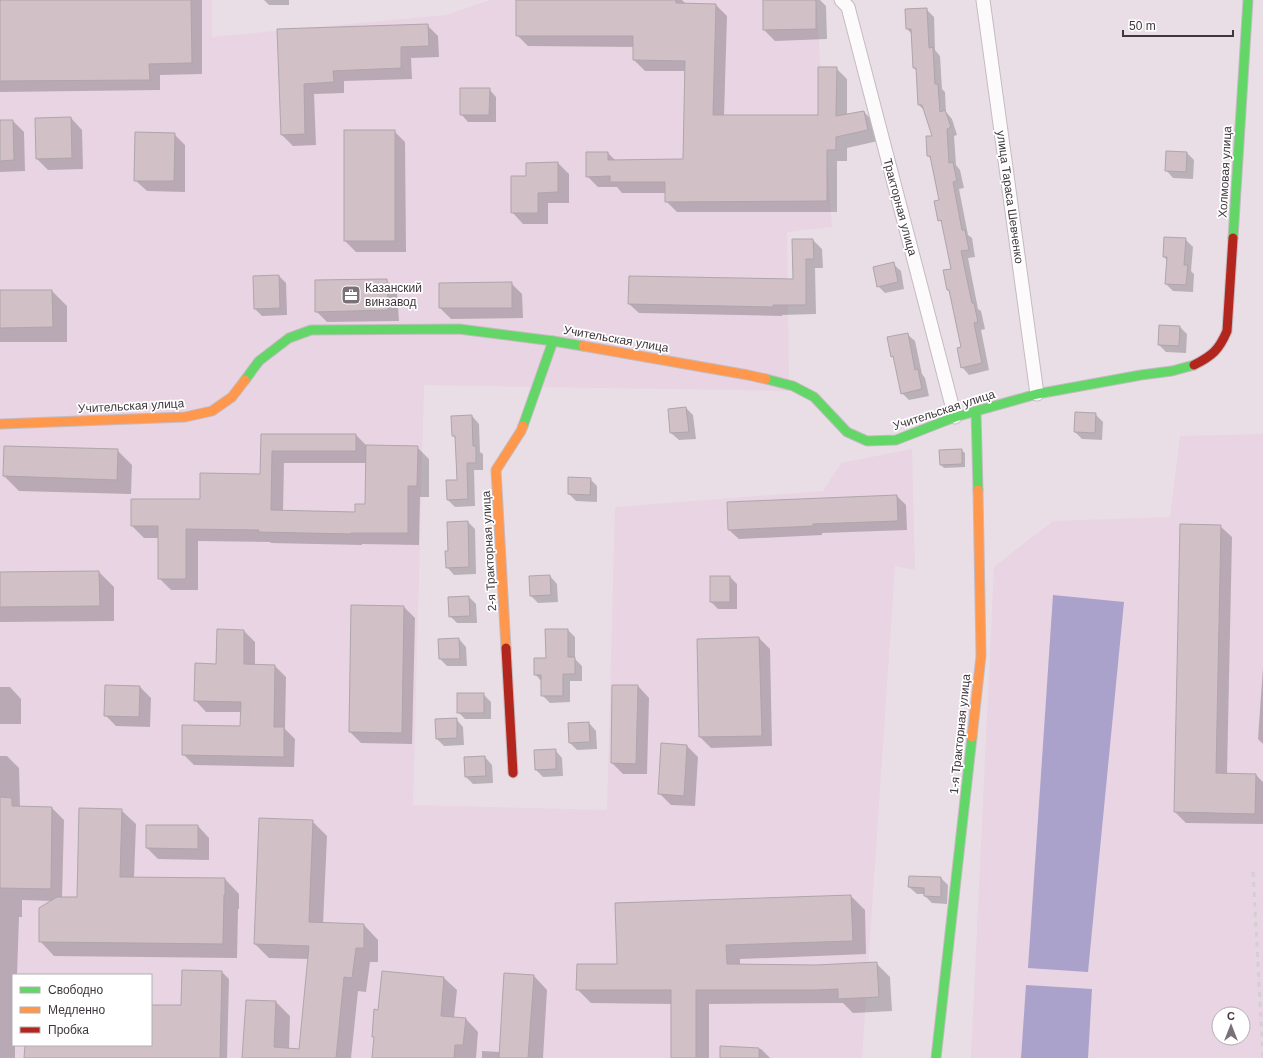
<svg xmlns="http://www.w3.org/2000/svg" width="1263" height="1058" font-family="Arial,sans-serif">
	<style>
		.built { fill: #e8d4e2; fill-rule: evenodd }
		.water { fill: #aaa2ca }
		.shadow { fill: #0003; fill-rule: evenodd }
		.building { fill: #d1c0c6; stroke: #afa5aa }
		.lines { fill: none; stroke-linecap: round; stroke-linejoin: round }
		.street-casing { stroke: #c4bbc1; stroke-width: 15 }
		.fast-casing { stroke: #c4bbc1; stroke-width: 11 }
		.slow-casing { stroke: #c4bbc1; stroke-width: 11 }
		.jam-casing { stroke: #c4bbc1; stroke-width: 11 }
		.street { stroke: #fcfafb; stroke-width: 13 }
		.fast { stroke: #63d668; stroke-width: 9 }
		.slow { stroke: #ff974d; stroke-width: 9 }
		.jam { stroke: #b3261e; stroke-width: 9 }
		.rail { stroke: #d3d0d2; stroke-width: 3; stroke-dasharray: 5 5; stroke-linecap: butt }
		.labels { text-anchor: middle; stroke-width: 3.5; stroke-linejoin: round; paint-order: stroke }
		.street-label { font-size: 12px; fill: #3f373d; stroke: #fff }
		.poi-label { font-size: 12px; fill: #3f373d; stroke: #fff; text-anchor: start }
	</style>
	<rect width="100%" height="100%" fill="#e9dee6"/>
	<g class="built">
		<path d="M0,0H212V37L446,15L490,0H816L832,227L787,232L789,391L424,385L413,805L607,810L615,507L823,491L841,463L912,449L915,570L895,566L862,1058H0ZM13,975H151V1045H13Z"/>
		<path d="M1263,434V1058H971L994,567L1053,521L1170,517L1180,436ZM1219,1014H1243V1038H1219Z"/>
	</g>
	<g class="water">
		<polygon points="1053,595 1124,602 1088,972 1028,968"/>
		<polygon points="1026,985 1092,989 1088,1058 1021,1058"/>
	</g>
	<g class="shadow">
		<polygon points="0,0 202,0 202,74 160,75 160,90 0,92"/>
		<polygon points="264,0 289,0 289,5 269,5"/>
		<polygon points="517,0 682,0 686,4 716,5 727,16 724,116 819,116 836,68 847,79 847,115 864,112 875,123 878,141 847,148 847,161 837,161 837,212 677,212 666,201 666,193 622,193 617,187 598,187 587,176 608,153 616,161 684,160 686,71 645,71 634,60 634,47 528,46 517,35"/>
		<polygon points="764,0 820,0 826,6 827,39 775,41 764,30"/>
		<polygon points="926,9 934,17 935,50 940,56 942,89 945,92 946,112 952,119 957,135 954,136 956,165 960,170 964,188 959,189 968,235 972,238 975,257 968,258 978,309 981,311 985,329 981,330 989,370 969,375 962,367 962,348 951,293 948,290 952,269 943,223 939,220 940,201 932,160 928,156 933,137 924,110 919,105 917,71 914,68 912,34 907,29 906,10"/>
		<polygon points="427,25 438,36 439,57 411,58 412,79 344,81 344,93 314,94 316,145 293,146 282,135 278,30"/>
		<polygon points="489,89 496,97 496,122 468,122 461,114"/>
		<polygon points="71,118 82,130 83,169 48,170 37,159"/>
		<polygon points="0,121 13,121 24,132 25,171 0,172"/>
		<polygon points="394,131 405,142 406,252 356,252 345,241"/>
		<polygon points="174,134 185,145 185,192 147,191 135,180"/>
		<polygon points="1187,153 1194,160 1193,179 1173,178 1166,170"/>
		<polygon points="558,163 569,174 569,203 548,203 548,224 523,224 512,212 527,177"/>
		<polygon points="1185,239 1193,247 1191,271 1194,274 1193,292 1173,291 1166,284 1167,260 1164,257"/>
		<polygon points="813,240 822,249 823,268 815,268 816,314 782,315 782,316 639,313 629,304 794,280"/>
		<polygon points="893,264 901,271 904,289 885,293 878,286"/>
		<polygon points="279,276 286,283 287,315 262,316 255,309"/>
		<polygon points="386,280 397,291 399,321 327,322 316,311"/>
		<polygon points="511,283 522,294 523,318 451,319 440,308"/>
		<polygon points="0,291 52,291 67,306 67,342 0,342"/>
		<polygon points="1180,327 1187,334 1186,353 1166,352 1159,345"/>
		<polygon points="907,334 915,341 922,374 925,378 929,396 909,400 902,393 895,359 892,356"/>
		<polygon points="686,408 693,415 696,439 679,440 671,433 669,410"/>
		<polygon points="1076,413 1095,414 1103,422 1102,440 1082,439 1075,432"/>
		<polygon points="472,416 479,424 480,452 483,454 483,470 474,470 475,506 455,507 448,500 458,481 457,440 453,436"/>
		<path d="M262,435H356L367,446L417,447L429,459V497H420L419,545L362,544V545L271,543L270,542L198,541V590H171L159,578V538H144L132,526L201,500L261,475ZM284,463H367L366,505L356,513L283,511Z"/>
		<polygon points="117,450 132,465 131,494 19,491 4,476"/>
		<polygon points="961,450 965,453 965,467 944,468 941,465"/>
		<polygon points="590,479 597,486 597,502 576,501 569,494"/>
		<polygon points="897,496 906,505 907,530 822,533 822,535 739,539 729,530"/>
		<polygon points="468,522 475,529 476,574 454,575 447,567 449,552"/>
		<polygon points="1220,526 1232,537 1227,774 1256,775 1263,782 1263,824 1186,823 1175,812"/>
		<polygon points="99,572 114,587 114,621 0,622 0,573"/>
		<polygon points="550,576 557,584 558,602 538,603 531,596"/>
		<polygon points="730,577 737,584 737,609 718,609 711,602"/>
		<polygon points="469,597 476,604 477,623 457,623 450,616"/>
		<polygon points="404,607 415,618 412,744 361,743 350,732"/>
		<polygon points="568,630 575,637 575,659 582,666 582,681 570,681 570,702 550,703 542,695 542,682 535,674"/>
		<polygon points="244,631 255,642 255,666 275,666 286,677 285,729 295,739 294,767 194,765 183,754 241,727 242,712 206,712 195,700 217,665"/>
		<polygon points="759,638 770,649 772,746 711,748 700,737"/>
		<polygon points="459,639 466,647 467,666 447,666 440,659"/>
		<polygon points="1263,667 1263,744 1258,739"/>
		<polygon points="638,686 649,698 647,774 623,774 612,763"/>
		<polygon points="0,687 10,687 21,699 21,724 0,724"/>
		<polygon points="140,687 151,698 150,727 116,726 105,715"/>
		<polygon points="483,694 491,702 491,719 465,719 458,712"/>
		<polygon points="456,719 463,727 464,745 444,746 437,739"/>
		<polygon points="589,723 596,731 597,749 577,750 570,743"/>
		<polygon points="687,746 698,757 695,806 671,805 660,794"/>
		<polygon points="555,750 562,758 563,776 543,777 536,770"/>
		<polygon points="0,756 7,756 19,768 20,807 52,808 64,820 62,898 78,898 121,810 136,824 134,878 225,879 239,894 239,909 238,909 237,958 54,956 40,941 53,901 22,900 22,917 19,917 17,975 13,975 13,1045 15,1045 15,1058 0,1058"/>
		<polygon points="485,757 492,765 493,783 473,784 466,777"/>
		<polygon points="312,821 327,836 323,924 364,925 378,940 378,962 370,962 366,992 358,991 351,1058 243,1058 247,1001 276,1002 290,1016 289,1049 300,1050 309,959 269,958 255,944"/>
		<polygon points="147,826 198,826 209,838 209,860 158,859 147,848"/>
		<polygon points="941,878 948,885 947,904 932,903 925,896 925,894 917,894 909,887"/>
		<polygon points="851,896 865,910 866,954 740,959 740,965 816,966 876,963 890,977 892,1011 853,1013 843,1003 709,1004 709,1058 672,1058 672,1004 591,1003 577,989 618,965"/>
		<polygon points="222,972 229,979 227,1058 25,1058 26,1045 151,1045 151,1006 182,1006"/>
		<polygon points="382,972 444,978 457,990 454,1018 466,1019 478,1032 476,1058 373,1058 375,1039 373,1036 379,1011"/>
		<polygon points="534,976 547,990 543,1058 482,1058 482,1051 500,1052"/>
		<polygon points="721,1048 761,1049 770,1058 721,1058"/>
	</g>
	<g class="building">
		<polygon points="0,0 191,0 192,63 149,64 150,80 0,81"/>
		<polygon points="516,0 676,0 676,3 716,4 713,115 818,115 818,67 837,67 836,116 864,111 868,130 836,137 836,150 827,150 827,201 665,202 665,182 610,182 610,176 586,177 586,152 608,152 608,160 683,159 685,61 633,60 633,36 516,36"/>
		<polygon points="763,0 816,0 816,29 763,30"/>
		<polygon points="927,8 929,48 933,47 935,84 938,84 940,112 945,110 951,127 947,129 949,163 953,162 957,181 953,182 962,230 965,230 969,250 961,251 972,303 974,303 978,322 974,323 982,363 961,368 957,348 961,347 949,290 947,290 943,270 951,269 941,220 938,221 934,201 939,200 930,156 927,156 926,136 932,136 922,105 918,105 916,68 913,68 911,29 906,29 905,9"/>
		<polygon points="428,24 429,46 401,47 401,68 333,71 334,82 304,84 305,134 281,135 277,29"/>
		<polygon points="460,88 490,88 489,115 460,115"/>
		<polygon points="71,117 72,158 36,159 35,118"/>
		<polygon points="0,120 13,120 14,160 0,161"/>
		<rect x="344" y="130" width="51" height="111"/>
		<polygon points="135,132 175,133 174,181 134,181"/>
		<polygon points="1166,151 1187,152 1186,172 1165,171"/>
		<polygon points="558,162 558,192 538,193 538,213 511,213 511,176 526,176 526,163"/>
		<polygon points="1164,237 1186,238 1184,265 1188,265 1186,285 1165,284 1167,257 1163,257"/>
		<polygon points="792,239 813,239 814,259 806,259 806,305 773,305 773,307 628,304 629,276 793,279"/>
		<polygon points="894,262 898,282 877,287 873,267"/>
		<polygon points="279,275 280,308 254,309 253,276"/>
		<polygon points="387,279 388,310 315,312 315,280"/>
		<polygon points="512,282 512,308 439,308 439,283"/>
		<polygon points="0,290 52,290 53,327 0,328"/>
		<polygon points="1159,325 1180,326 1179,346 1158,345"/>
		<polygon points="908,333 915,370 918,369 922,389 901,394 893,356 891,357 887,337"/>
		<polygon points="686,407 689,432 670,433 668,409"/>
		<polygon points="1075,412 1096,413 1095,433 1074,432"/>
		<polygon points="472,415 473,446 476,446 476,463 467,463 468,499 447,500 446,480 457,480 455,436 452,436 451,416"/>
		<polygon points="261,434 356,434 356,451 272,451 271,510 355,512 355,504 365,504 366,445 418,446 417,486 408,486 408,533 351,533 351,534 258,532 259,530 186,529 186,579 158,579 158,526 131,526 131,499 200,499 200,473 260,474"/>
		<polygon points="4,446 118,449 117,480 3,476"/>
		<polygon points="962,449 962,464 940,465 939,450"/>
		<polygon points="568,477 591,478 590,495 568,494"/>
		<polygon points="897,495 898,521 813,524 813,526 728,530 727,502"/>
		<polygon points="468,521 469,567 446,568 445,551 448,551 447,522"/>
		<polygon points="1180,524 1221,525 1216,773 1256,774 1255,814 1174,812"/>
		<polygon points="99,571 100,606 0,607 0,572"/>
		<polygon points="550,575 551,595 530,596 529,576"/>
		<rect x="710" y="576" width="20" height="26"/>
		<polygon points="469,596 470,616 449,617 448,597"/>
		<polygon points="351,605 404,606 402,733 349,732"/>
		<polygon points="217,629 244,630 244,664 275,665 274,727 284,727 284,757 182,755 182,725 240,726 241,702 194,701 195,663 216,664"/>
		<polygon points="545,629 568,629 568,657 575,657 575,674 563,674 563,696 541,696 541,675 534,675 534,658 546,658"/>
		<polygon points="759,637 762,736 699,737 697,639"/>
		<polygon points="459,638 460,659 439,659 438,639"/>
		<polygon points="105,685 140,686 139,717 104,716"/>
		<polygon points="612,685 638,685 636,764 611,763"/>
		<rect x="457" y="693" width="27" height="20"/>
		<polygon points="457,718 457,738 436,739 435,719"/>
		<polygon points="589,722 590,742 569,743 568,723"/>
		<polygon points="661,743 687,745 684,796 658,794"/>
		<polygon points="556,749 556,769 535,770 534,750"/>
		<polygon points="485,756 486,776 465,777 464,757"/>
		<polygon points="0,797 12,798 12,806 52,807 51,889 0,888"/>
		<polygon points="79,808 122,809 120,877 225,878 225,895 224,895 223,944 39,942 39,908 57,897 77,897"/>
		<polygon points="259,818 313,820 309,922 364,924 364,948 356,948 352,978 344,977 336,1058 242,1058 246,1000 276,1001 274,1047 299,1049 309,946 254,944"/>
		<polygon points="146,825 198,825 198,849 146,848"/>
		<polygon points="909,876 941,877 941,897 924,896 924,888 908,887"/>
		<polygon points="851,895 853,941 726,945 727,964 816,965 877,962 879,997 838,999 838,989 816,990 696,990 696,1058 671,1058 671,990 576,990 577,964 617,964 615,903"/>
		<polygon points="182,970 222,971 220,1058 24,1058 25,1045 151,1045 151,1005 181,1005"/>
		<polygon points="382,971 444,977 441,1016 466,1018 463,1045 455,1045 454,1058 372,1058 374,1037 372,1037 374,1009 378,1010"/>
		<polygon points="504,973 534,975 528,1058 499,1058"/>
		<polygon points="720,1046 759,1048 759,1058 720,1058"/>
	</g>
	<g class="lines">
		<defs>
			<g id="street">
				<polyline points="841,0 848,7 955,417"/>
				<polyline points="983,0 1037,394"/>
			</g>
			<g id="fast">
				<polyline points="1233,238 1248,0"/>
				<polyline points="766,379 793,386 814,397 847,432 867,441 896,440 955,417 1037,394 1141,375 1172,371 1194,365"/>
				<polyline points="245,380 259,361 289,338 311,330 459,329 553,341 583,346"/>
				<polyline points="976,411 978,490"/>
				<polyline points="523,426 553,341"/>
				<polyline points="936,1058 972,737"/>
			</g>
			<g id="slow">
				<polyline points="583,346 748,375 766,379"/>
				<polyline points="0,424 185,417 212,411 232,397 245,380"/>
				<polyline points="506,648 496,470 521,431 523,426"/>
				<polyline points="972,737 981,656 978,490"/>
			</g>
			<g id="jam">
				<path d="M1194,365C1212,356 1219,350 1227,331L1233,238"/>
				<polyline points="506,648 513,773"/>
			</g>
		</defs>
		<use href="#street" class="street-casing"/>
		<use href="#fast" class="fast-casing"/>
		<use href="#slow" class="slow-casing"/>
		<use href="#jam" class="jam-casing"/>
		<use href="#street" class="street"/>
		<use href="#fast" class="fast"/>
		<use href="#slow" class="slow"/>
		<use href="#jam" class="jam"/>
		<polyline class="rail" points="1253,872 1263,1057"/>
	</g>
	<defs>
		<symbol id="office-square" viewBox="-11 -11 22 22"><rect x="-9" y="-9" width="18" height="18" rx="4" fill="#7a7178" stroke="#fff"/><path d="M-6-3h4V-5.5h4V-3h4V5H-6ZM-1-4.5V-3h2v-1.5ZM-6 0V1H6V0Z" fill="#fff"/></symbol>
	</defs>
	<g fill-rule="evenodd">
		<use href="#office-square" x="340" y="284" width="22" height="22"/>
	</g>
	<g class="labels">
		<g class="street-label">
			<text transform="translate(1225 172) rotate(-87)" y="4">Холмовая улица</text>
			<text transform="translate(1010 197) rotate(82)" y="4">улица Тараса Шевченко</text>
			<text transform="translate(900 207) rotate(75)" y="4">Тракторная улица</text>
			<text transform="translate(616 339) rotate(10)" y="4">Учительская улица</text>
			<text transform="translate(131 406) rotate(-3)" y="4">Учительская улица</text>
			<text transform="translate(944 410) rotate(-18)" y="4">Учительская улица</text>
			<text transform="translate(489 551) rotate(-93)" y="4">2-я Тракторная улица</text>
			<text transform="translate(960 734) rotate(-84)" y="4">1-я Тракторная улица</text>
		</g>
		<g class="poi-label">
			<text x="365" y="292">Казанский<tspan x="365" dy="14">винзавод</tspan></text>
		</g>
	</g>
	<rect x="12" y="974" width="140" height="72" fill="#ffffff" stroke="#b2afb1"/>
	<rect x="20" y="987" width="20" height="6" fill="#63d668" stroke="#b2afb1"/>
	<text x="48" y="994" font-size="12" fill="#3f373d">Свободно</text>
	<rect x="20" y="1007" width="20" height="6" fill="#ff974d" stroke="#b2afb1"/>
	<text x="48" y="1014" font-size="12" fill="#3f373d">Медленно</text>
	<rect x="20" y="1027" width="20" height="6" fill="#b3261e" stroke="#b2afb1"/>
	<text x="48" y="1034" font-size="12" fill="#3f373d">Пробка</text>
	<g transform="translate(1231 1026)"><circle r="19" fill="#ffffff" stroke="#b2afb1"/>
	<path d="M0-3L7 15L0 10L-7 15Z" fill="#7a7178"/>
	<text y="-6" font-size="11" font-weight="bold" text-anchor="middle" fill="#3f373d">С</text>
	</g>
	<path d="M1123 30v6h110v-6" fill="none" stroke="#3f373d" stroke-width="2"/>
	<text x="1129" y="30" font-size="12" fill="#3f373d" stroke="#ffffff" stroke-width="3" paint-order="stroke">50 m</text>
</svg>
